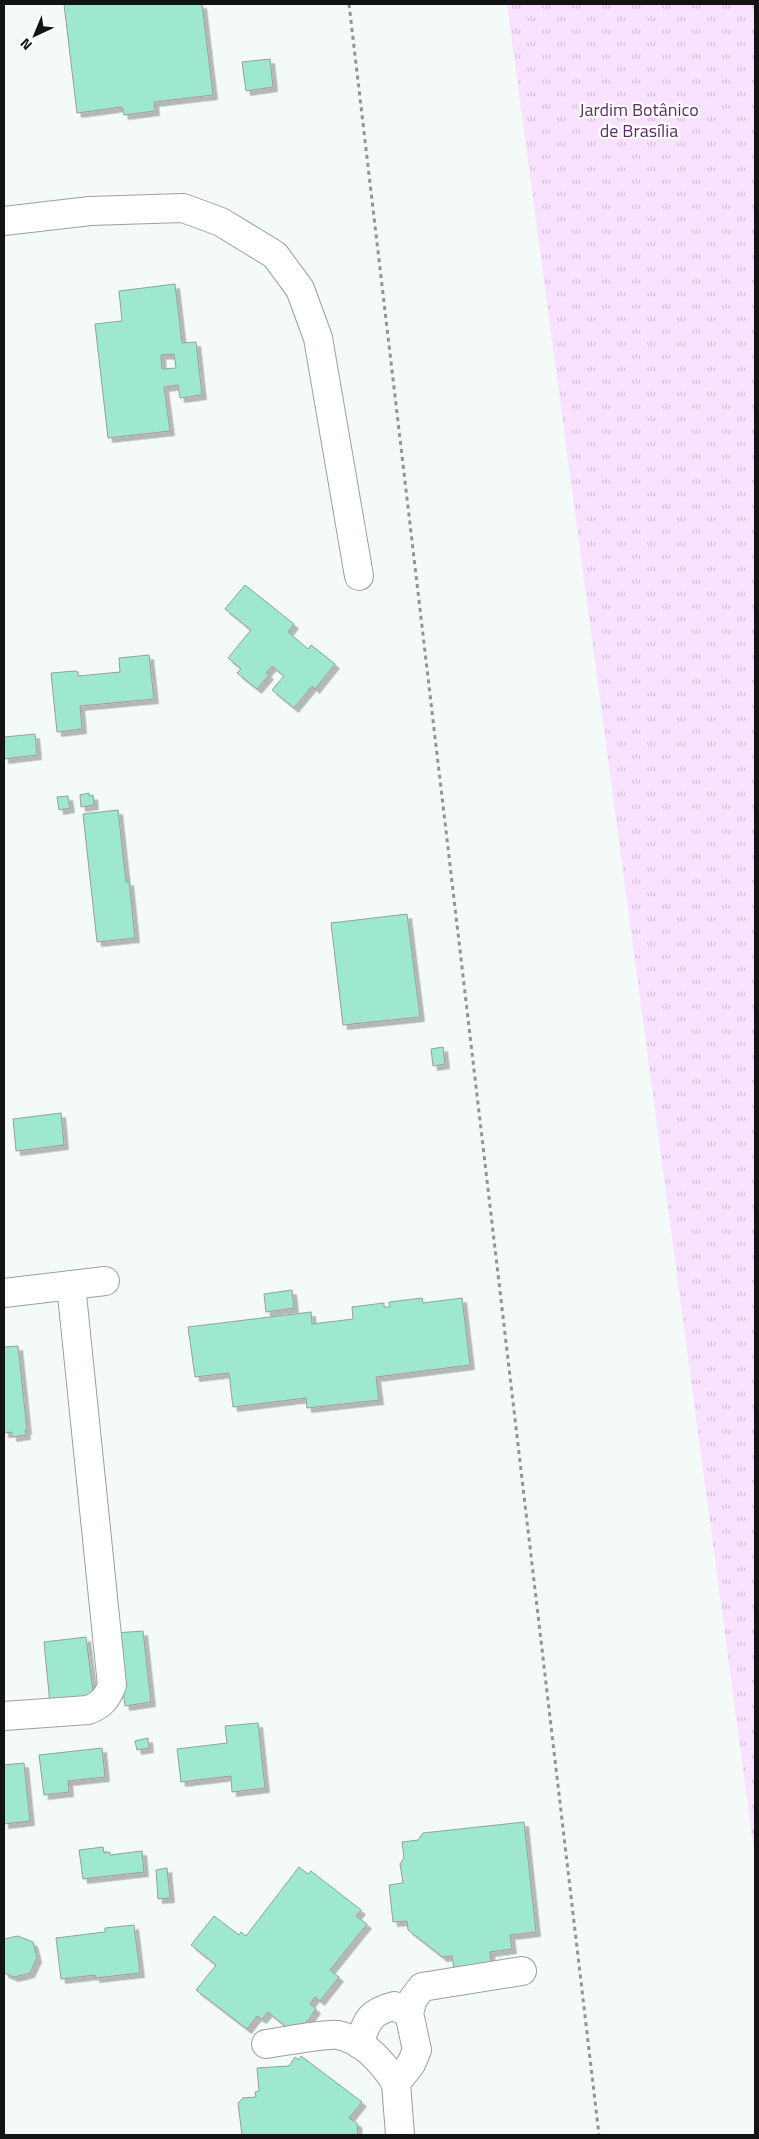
<svg xmlns="http://www.w3.org/2000/svg" width="759" height="2139" font-family="'Titillium Web',sans-serif">
	<style>
		.park { fill: url(#park-tufts) }
		.building { fill: #9ee8d0; stroke: #989e9c; fill-rule: evenodd; filter: url(#shadow) }
		.lines { fill: none; stroke-linecap: round; stroke-linejoin: round }
		.street-casing { stroke: #9aa09e; stroke-width: 30 }
		.path { stroke: #919593; stroke-width: 3; stroke-dasharray: 4 4; stroke-linecap: butt }
		.street { stroke: #fff; stroke-width: 28 }
		.labels { text-anchor: middle; stroke-width: 4.5; stroke-linejoin: round; paint-order: stroke }
		.park-label { font-size: 18px; fill: #5b2c68; stroke: #fff }
	</style>
	<defs>
		<pattern id="park-tufts" width="24" height="20" patternUnits="userSpaceOnUse" patternTransform="scale(1.25)"><rect width="24" height="20" fill="#f9e2ff"/><path d="M3 7l-1-3M5 7V3M7 7l1-3M15 17l-1-3M17 17v-4M19 17l1-3" fill="none" stroke="#d4c1da"/></pattern>
		<filter id="shadow"><feDropShadow dx="4.5" dy="4.5" stdDeviation="0" flood-color="#0004"/></filter>
	</defs>
	<rect width="100%" height="100%" fill="#f4faf8"/>
	<polygon class="park" points="507,4 755,4 755,1859"/>
	<g class="building">
		<polygon points="64,4 202,4 213,95 154,102 155,111 124,115 122,107 77,113"/>
		<polygon points="270,59 273,87 246,91 242,62"/>
		<path d="M175,284L182,343L196,342L202,395L180,398L178,385L164,387L170,431L108,438L95,324L122,321L119,291ZM174,354L176,368L162,369L161,355Z"/>
		<polygon points="245,585 294,624 288,632 308,649 311,645 335,664 315,689 312,686 294,708 272,690 284,676 272,666 266,673 269,675 257,689 237,673 241,669 228,658 251,630 225,609"/>
		<polygon points="149,655 154,699 80,706 82,729 57,732 51,673 75,671 78,672 78,676 120,672 119,658"/>
		<polygon points="35,734 37,755 4,759 4,737"/>
		<polygon points="89,793 89,796 93,795 94,805 81,807 80,795"/>
		<polygon points="68,796 70,808 59,810 57,797"/>
		<polygon points="118,810 126,882 129,881 135,938 97,942 83,814"/>
		<polygon points="407,914 420,1017 343,1025 331,923"/>
		<polygon points="443,1047 445,1064 433,1066 431,1049"/>
		<polygon points="61,1113 64,1145 16,1151 13,1119"/>
		<polygon points="292,1290 294,1308 266,1312 264,1294"/>
		<polygon points="422,1298 423,1303 462,1298 470,1365 376,1377 379,1400 307,1408 306,1398 233,1407 229,1373 195,1377 188,1327 311,1312 312,1324 353,1319 352,1307 384,1303 384,1307 390,1307 389,1302"/>
		<polygon points="18,1346 27,1430 25,1430 26,1435 12,1437 12,1432 4,1433 4,1347"/>
		<polygon points="143,1631 151,1702 125,1706 115,1633"/>
		<polygon points="86,1637 94,1699 50,1704 44,1642"/>
		<polygon points="258,1723 265,1788 232,1792 231,1776 181,1782 177,1749 227,1743 225,1726"/>
		<polygon points="148,1738 149,1748 137,1750 135,1741"/>
		<polygon points="102,1748 105,1777 68,1781 69,1792 44,1795 39,1755"/>
		<polygon points="24,1763 30,1821 4,1824 4,1765"/>
		<polygon points="524,1822 536,1932 510,1935 512,1949 490,1952 491,1965 454,1969 452,1956 442,1957 439,1954 408,1930 407,1921 393,1922 389,1885 403,1883 400,1864 404,1858 402,1842 418,1840 423,1833"/>
		<polygon points="103,1847 104,1853 110,1852 110,1855 142,1851 144,1872 83,1879 79,1850"/>
		<polygon points="299,1867 308,1874 311,1871 361,1910 356,1916 367,1924 330,1970 339,1977 320,2001 315,1997 310,2004 316,2009 300,2031 293,2026 290,2030 268,2012 262,2019 257,2016 247,2029 196,1990 216,1965 191,1945 214,1916 239,1935 241,1932 246,1936"/>
		<polygon points="167,1868 170,1898 158,1899 156,1870"/>
		<polygon points="134,1925 140,1973 95,1978 95,1975 61,1979 56,1938 105,1932 105,1928"/>
		<polygon points="18,1936 33,1942 37,1958 30,1973 14,1977 4,1973 4,1939"/>
		<polygon points="301,2056 362,2102 349,2118 357,2123 358,2135 242,2135 238,2103 243,2098 256,2097 255,2092 259,2091 257,2068 289,2066 295,2057 299,2060"/>
	</g>
	<g class="lines">
		<defs>
			<g id="street">
				<polyline points="4,221 90,211 183,208 221,222 275,255 300,289 318,338 359,576"/>
				<polyline points="4,1293 105,1281"/>
				<path d="M4,1716L88,1710C102,1705 107,1698 112,1685L71,1285"/>
				<path d="M266,2044C280,2042 327,2033 338,2035C364,2040 383,2063 396,2083"/>
				<path d="M359,2044C367,2021 369,2012 394,2006L409,2013"/>
				<polyline points="400,2135 396,2083 411,2064 417,2050 409,2013 413,1999 422,1987 522,1971"/>
			</g>
		</defs>
		<use href="#street" class="street-casing"/>
		<polyline class="path" points="349,4 599,2135"/>
		<use href="#street" class="street"/>
	</g>
	<g class="labels">
		<g class="park-label">
			<text x="639" y="116">Jardim Botânico<tspan x="639" dy="21">de Brasília</tspan></text>
		</g>
	</g>
	<rect width="759" height="2139" fill="none" stroke="#121413" stroke-width="10"/>
	<g transform="translate(35 35) rotate(224)" stroke="#ffffff" stroke-width="4" paint-order="stroke">
	<path d="M0-4L9 19L0 12L-9 19Z" fill="#121413"/>
	<text y="-8" font-size="14" font-weight="bold" text-anchor="middle" fill="#121413">N</text>
	</g>
</svg>
